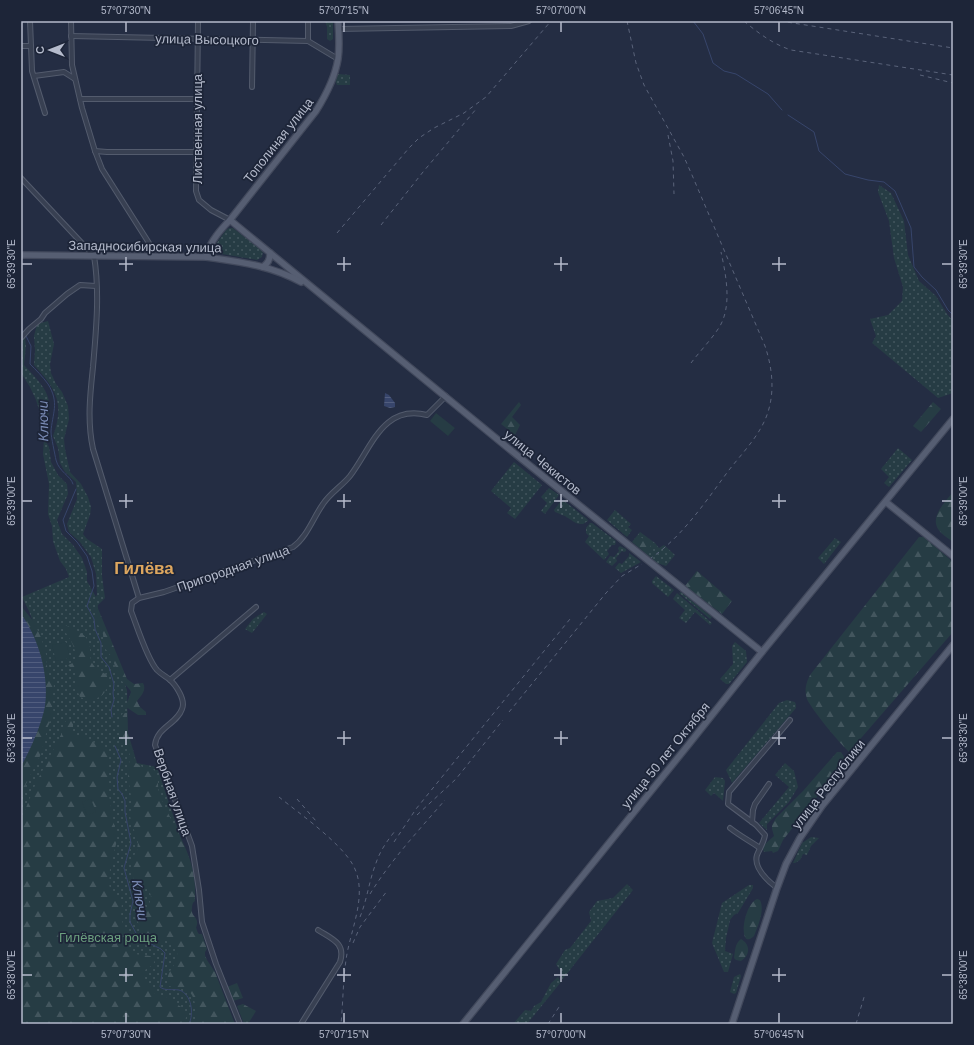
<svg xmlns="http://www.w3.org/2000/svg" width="974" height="1045" font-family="Arial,sans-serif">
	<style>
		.grass { fill: url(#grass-dots) }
		.forest { fill: url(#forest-firs) }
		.garden { fill: #263c44 }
		.water { fill: url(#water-rules) }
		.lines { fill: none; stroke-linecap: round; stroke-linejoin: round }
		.stream { stroke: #37456b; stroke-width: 1 }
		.minor-casing { stroke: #535b6d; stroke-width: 6 }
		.major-casing { stroke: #42495c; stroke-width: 8 }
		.minor { stroke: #384052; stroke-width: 4 }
		.major { stroke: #565e72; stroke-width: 5.5 }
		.rail { stroke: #5a637a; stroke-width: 1; stroke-dasharray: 4 4; stroke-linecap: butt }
		.ticks { fill: none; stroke: #b5bbcc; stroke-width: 1.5 }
		.labels { text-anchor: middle; stroke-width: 3.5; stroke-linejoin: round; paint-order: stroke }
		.street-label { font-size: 13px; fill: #b5bbcc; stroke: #1d2538 }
		.park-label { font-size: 13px; fill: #6b9f7e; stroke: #1d2538 }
		.water-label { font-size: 14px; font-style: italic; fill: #7b8cb6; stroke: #1d2538 }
		.district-label { font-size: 17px; font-weight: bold; fill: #dea75f; stroke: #1d2538 }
		.neatline { fill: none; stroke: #b5bbcc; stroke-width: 1.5 }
		.ticks-label { font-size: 10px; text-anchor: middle; fill: #b5bbcc }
	</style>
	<defs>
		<pattern id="grass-dots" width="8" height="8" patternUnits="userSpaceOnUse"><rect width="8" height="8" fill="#263c44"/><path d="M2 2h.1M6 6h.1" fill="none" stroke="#43565e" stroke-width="1.8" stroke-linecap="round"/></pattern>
		<pattern id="forest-firs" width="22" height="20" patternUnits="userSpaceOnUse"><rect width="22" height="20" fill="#263c44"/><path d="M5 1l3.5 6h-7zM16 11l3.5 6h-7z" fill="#43565e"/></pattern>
		<pattern id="water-rules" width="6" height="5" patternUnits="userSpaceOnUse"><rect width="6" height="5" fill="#37456b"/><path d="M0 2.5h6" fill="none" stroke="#525e7f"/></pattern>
	</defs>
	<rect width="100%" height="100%" fill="#242d43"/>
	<g class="grass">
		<polygon points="325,21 333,21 333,39 330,41 327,39 327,27"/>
		<polygon points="338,74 350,75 350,85 337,85 335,81"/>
		<polygon points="879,185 891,193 904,221 908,255 919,281 936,296 947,314 953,321 953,393 938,398 872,343 876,336 870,319 888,315 902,301 903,287 894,258 889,221 878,192"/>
		<polygon points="229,228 233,228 263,251 262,257 257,260 216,253 214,247 226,230"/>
		<path d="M48,321L54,344L50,364L51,373L56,384L62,392L68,406L69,419L64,439L65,449L70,472L81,484L88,497L91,507L90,515L83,534L87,539L102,549V576L105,598L98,605L97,611L127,690L128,733L137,763L157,767L192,872L195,901L189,906L209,967L234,1024H21V781L44,651L29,611L22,597L69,577L66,569L60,561L53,541L52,526L48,514L49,484L43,454L44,438L49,447L51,462L58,475L67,484L68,494L57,520L62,534L73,545L82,558L87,572V581L96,597L97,594L96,574L91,557L80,542L69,532L67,524L77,499L76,482L65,472L60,463L58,448L53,436C65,403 56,389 34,365L35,350L34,336L37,324Z"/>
		<path d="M25,337L26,346L24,365C46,389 58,399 42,432L41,416L36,400L30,387L21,373V341Z"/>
		<polygon points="898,448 912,460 889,487 884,483 889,477 881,469"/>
		<polygon points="514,462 542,485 515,519 507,513 511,508 491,491"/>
		<polygon points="549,488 559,495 545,514 541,511 547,503 541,497"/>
		<path d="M563,500L587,519L588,521L583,524C575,524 575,522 568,518C564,515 559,514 555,512L554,510L561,501Z"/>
		<polygon points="615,510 631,524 628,527 632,530 627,537 607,520"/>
		<polygon points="590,523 592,523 616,541 615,545 612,545 607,551 609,554 604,560 585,542 589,536 586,533 586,528"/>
		<polygon points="640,532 655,543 659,548 664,545 675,555 666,566 657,563 632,542"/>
		<polygon points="835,538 841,542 824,564 818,558"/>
		<polygon points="620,546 626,549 626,551 624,552 622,551 616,558 617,561 612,566 606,562 610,556 614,557 619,551 618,548"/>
		<polygon points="629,553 641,562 621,573 615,568 619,563 622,564 629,556"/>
		<polygon points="656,576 674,590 668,597 652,583 652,581"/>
		<polygon points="681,592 712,617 710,619 679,593"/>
		<polygon points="677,593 712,623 710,625 695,612 686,623 679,618 685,610 673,599"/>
		<polygon points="264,612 267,614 252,633 245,629 253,619"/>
		<polygon points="735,642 746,651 747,662 729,684 726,684 720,679 733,664 732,646"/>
		<polygon points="787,700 795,702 796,705 796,708 732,783 726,770 779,703"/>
		<polygon points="785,763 794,771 798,787 789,802 767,824 767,830 759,823 789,787 775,775"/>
		<polygon points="715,777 723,778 725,781 723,801 714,793 711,796 705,790"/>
		<polygon points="811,837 819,838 811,846 807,855 803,854 800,860 795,863 793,863 802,843"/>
		<polygon points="627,884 633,890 562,980 561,972 556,964 565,950 570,948 591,921 589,912 597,901 613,898"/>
		<polygon points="749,885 753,885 753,888 738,913 734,915 730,920 726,938 725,951 733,954 728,972 724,972 712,943 722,903"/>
		<polygon points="740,974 741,976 736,993 734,994 730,992 734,977"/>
		<polygon points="558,977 561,982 527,1024 513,1024 525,1010 531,1011 534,1006 541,1002 551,983"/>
	</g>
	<g class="forest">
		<polygon points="519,402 521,405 512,417 520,425 515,435 501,424"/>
		<polygon points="933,402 941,409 921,432 913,426"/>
		<path d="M953,492V542C948,538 941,534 938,529C930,516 946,501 953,492Z"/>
		<polygon points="640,537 646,540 651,545 648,552 644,551 636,543 636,541"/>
		<path d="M919,537H924L953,562V632L849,752C841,745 811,709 807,699C804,690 806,683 810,675Z"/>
		<polygon points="697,571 732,601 722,614 685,586"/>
		<polygon points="21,606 34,622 42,640 46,654 48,676 54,684 52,704 54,714 48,726 41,754 21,794 21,766 40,722 45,707 45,675 40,655 32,634 21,614"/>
		<path d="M97,606L127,679L134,684L143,683C147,690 141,696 137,701L140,707L146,712V715H138L126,707V705L131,692L130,690L121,680L111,656L104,647L103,634L97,623Z"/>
		<path d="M62,623C71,629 81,630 87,639C93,647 87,658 94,666C97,670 103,672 107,675C111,694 97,704 80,697L77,690L76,673L68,665C86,661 68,634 61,627Z"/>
		<path d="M123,713H127V732L136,763L144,768L153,769C161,776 156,786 160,795C174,831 197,855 195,896C195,900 192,903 192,908C190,918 202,916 195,930L199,934H202L207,949L205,952V957L215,972L235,1024H197C196,1014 197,993 185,989C180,987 175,988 169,986L167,982C168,967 179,966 177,949C170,937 155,941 145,936L141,931V926L136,920L137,916C146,910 157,898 147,889L139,890L134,885L131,860L137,851L138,842L131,821L130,815L132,803L128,776L130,755L120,731L121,716Z"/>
		<polygon points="68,719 73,720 73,731 76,737 86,737 98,745 104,745 106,748 109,757 108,770 109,796 117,840 110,869 109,884 111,893 122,902 121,916 129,949 134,954 150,956 155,960 153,965 146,969 143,974 148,985 157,996 165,996 184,1009 186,1017 185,1024 21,1024 21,820 36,783 64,729 65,722"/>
		<path d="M837,752H841C845,757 845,760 842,765L783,840L778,851L773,853L772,851L764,852L763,849L765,844L774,836L772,829V825L776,818L803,791Z"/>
		<path d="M757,899L760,900C765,910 758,926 754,936C738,952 742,906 757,899Z"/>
		<path d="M741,939C750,944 751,955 741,961L736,960L734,958C735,951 735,943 741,939Z"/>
		<polygon points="237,983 243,998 233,1001 227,987"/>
		<polygon points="243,1004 256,1011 248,1024 244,1024 237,1006"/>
	</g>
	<g class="garden">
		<polygon points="436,413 455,428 448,436 430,421"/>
		<polygon points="66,642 70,658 56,661 52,645"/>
		<polygon points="91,799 96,812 87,815 82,802"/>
	</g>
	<g class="water">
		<polygon points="385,393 389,395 395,403 395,407 390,408 384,406"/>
		<path d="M21,614C39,639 49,675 45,706C42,723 30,751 21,766Z"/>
	</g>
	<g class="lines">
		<g class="stream">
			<polyline points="693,21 703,34 713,63 724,71 736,74 768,94 782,110"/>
			<polyline points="788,115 814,132 819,151 845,174 868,180 884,182 895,191 911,228 914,267 922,277 936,290 948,310 953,315"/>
			<polyline points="21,329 23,332"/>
			<path d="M26,336L31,346L30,364C36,370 43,377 48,384C60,403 52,414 51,432C51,436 55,455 56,460C59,472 71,476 73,484"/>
			<polyline points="76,489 63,520 66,531 77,542 87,556 92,571 94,586 87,606 94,619 95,629 101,643 101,657 109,667 114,684 113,693 114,700 111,710 112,717"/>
			<path d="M115,746L121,760L117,777L118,789L122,794L125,801V812L131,843L124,868L133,901L130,914V922L137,935L141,939L161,949L165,953L160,987C165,991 172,989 179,990C192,994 194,1014 189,1024"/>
		</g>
		<defs>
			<g id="minor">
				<polyline points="30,21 32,71 45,113"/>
				<polyline points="71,21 72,65 82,108 95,151 102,169 149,243 150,256"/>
				<polyline points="198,21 196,191 199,200 211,210 230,220"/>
				<polyline points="338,29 511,26 529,21"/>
				<polyline points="71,36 308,41 338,59"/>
				<polyline points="308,41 308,21"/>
				<polyline points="21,46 31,46"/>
				<polyline points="34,76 64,72 75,79"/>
				<polyline points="252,87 253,21"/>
				<polyline points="80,99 197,99"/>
				<polyline points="95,151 107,152 196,152"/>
				<path d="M21,178L94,256C100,292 96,331 93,367C90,395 87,421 93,449L139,598"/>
				<polyline points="21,338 29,329 41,319 45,313 67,294 80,285 96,286"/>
				<polyline points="170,680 256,607"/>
				<polyline points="752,822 753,810 755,804 769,784"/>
				<path d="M730,828C740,836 750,841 760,848"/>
				<path d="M777,888C768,881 753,868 757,855C760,848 764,842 765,835L756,825L728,804L729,792L790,720"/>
				<path d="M240,1024L216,964L202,922L199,890L192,846L155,745C157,727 177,724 182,709C186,700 176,685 169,679C165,676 161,674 157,670C147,659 137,626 131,611L132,603L139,598L164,592L293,547C307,537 313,518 323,504C330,493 342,486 350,476C372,447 383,404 427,415L446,396"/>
				<path d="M301,1024L340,962C346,943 332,939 318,930"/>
			</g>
			<g id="major">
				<polyline points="230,220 508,448 762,652"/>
				<path d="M21,255L206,257C240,262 270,265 301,282"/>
				<path d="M206,257C209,243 220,230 230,220L316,111C326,95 335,78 338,59C340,46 339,34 338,21"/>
				<path d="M263,267C268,263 270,260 270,253"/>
				<polyline points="886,502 953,556"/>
				<polyline points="463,1024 689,744 762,652 953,419"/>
				<polyline points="732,1024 777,888 786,864 800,838 822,806 953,645"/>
			</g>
		</defs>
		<use href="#minor" class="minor-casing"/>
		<use href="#major" class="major-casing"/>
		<use href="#minor" class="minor"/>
		<use href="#major" class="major"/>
		<g class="rail">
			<path d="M627,21L636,63L644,85L684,157L692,175L765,346C772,367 775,390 768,412C761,434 744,451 729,470C706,501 683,536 651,558"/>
			<path d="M744,21C758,33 773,44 791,50L953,75"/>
			<polyline points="780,21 953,48"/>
			<polyline points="920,75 953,83"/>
			<polyline points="668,135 673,161 674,194"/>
			<polyline points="381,225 423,172 477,108"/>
			<polyline points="337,233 409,148 419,138 434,128 464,113 486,97 551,21"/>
			<path d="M691,363C700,351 712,339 720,326C732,305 726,275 721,252"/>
			<polyline points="509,712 606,593 622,576 642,564"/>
			<path d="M279,797C300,814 340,842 353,865C369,894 350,930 346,960C343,981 343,1003 341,1024"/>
			<polyline points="297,799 316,821"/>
			<polyline points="417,815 456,779 503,720"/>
			<polyline points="394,842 416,809 570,619"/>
			<path d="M370,894C391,860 419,830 445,800"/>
			<path d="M360,917C367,900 369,881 376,863C380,851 387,841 395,831"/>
			<polyline points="353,943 360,927 387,891"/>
			<polyline points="548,1024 559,1007"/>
			<polyline points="856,1024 865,994"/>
		</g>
	</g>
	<path class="ticks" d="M126,22V32M344,22V32M561,22V32M779,22V32M126,257V271M344,257V271M561,257V271M779,257V271M22,264H32M119,264H133M337,264H351M554,264H568M772,264H786M942,264H952M126,494V508M344,494V508M561,494V508M779,494V508M22,501H32M119,501H133M337,501H351M554,501H568M772,501H786M942,501H952M126,731V745M344,731V745M561,731V745M779,731V745M22,738H32M119,738H133M337,738H351M554,738H568M772,738H786M942,738H952M126,968V982M344,968V982M561,968V982M779,968V982M22,975H32M119,975H133M337,975H351M554,975H568M772,975H786M942,975H952M126,1013V1023M344,1013V1023M561,1013V1023M779,1013V1023"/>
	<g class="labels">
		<g class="street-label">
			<text transform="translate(207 39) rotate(1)" y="5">улица Высоцкого</text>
			<text transform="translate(197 129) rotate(-90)" y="5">Лиственная улица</text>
			<text transform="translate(278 140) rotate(-52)" y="5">Тополиная улица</text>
			<text transform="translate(145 246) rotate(1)" y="5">Западносибирская улица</text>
			<text transform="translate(543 462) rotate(39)" y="5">улица Чекистов</text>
			<text transform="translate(233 568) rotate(-19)" y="5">Пригородная улица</text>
			<text transform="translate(665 755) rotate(-51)" y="5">улица 50 лет Октября</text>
			<text transform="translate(828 784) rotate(-52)" y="5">улица Республики</text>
			<text transform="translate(173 792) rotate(71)" y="5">Вербная улица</text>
		</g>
		<g class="park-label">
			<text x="108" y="942">Гилёвская роща</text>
		</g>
		<g class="water-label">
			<text transform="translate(43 421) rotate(-91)" y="5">Ключи</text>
			<text transform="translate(140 900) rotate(81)" y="5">Ключи</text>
		</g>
		<g class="district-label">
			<text x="144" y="574">Гилёва</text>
		</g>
	</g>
	<rect width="974" height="1045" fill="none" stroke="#1d2538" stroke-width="44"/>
	<g transform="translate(50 50) rotate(270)" stroke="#1d2538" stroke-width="3" paint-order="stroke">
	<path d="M0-3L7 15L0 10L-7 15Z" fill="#b5bbcc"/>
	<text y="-6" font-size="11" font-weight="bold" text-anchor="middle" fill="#b5bbcc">С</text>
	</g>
	<rect x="22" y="22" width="930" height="1001" class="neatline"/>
	<g class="ticks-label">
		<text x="126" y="14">57°07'30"N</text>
		<text x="344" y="14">57°07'15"N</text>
		<text x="561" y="14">57°07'00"N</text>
		<text x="779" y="14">57°06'45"N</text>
		<text transform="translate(963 264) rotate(-90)" y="4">65°39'30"E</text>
		<text transform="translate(11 264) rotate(-90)" y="4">65°39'30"E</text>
		<text transform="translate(963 501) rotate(-90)" y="4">65°39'00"E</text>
		<text transform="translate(11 501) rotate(-90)" y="4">65°39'00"E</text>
		<text transform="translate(963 738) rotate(-90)" y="4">65°38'30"E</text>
		<text transform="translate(11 738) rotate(-90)" y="4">65°38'30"E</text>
		<text transform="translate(963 975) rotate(-90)" y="4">65°38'00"E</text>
		<text transform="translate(11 975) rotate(-90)" y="4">65°38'00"E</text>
		<text x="126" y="1038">57°07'30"N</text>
		<text x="344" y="1038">57°07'15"N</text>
		<text x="561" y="1038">57°07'00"N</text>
		<text x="779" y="1038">57°06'45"N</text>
	</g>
</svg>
